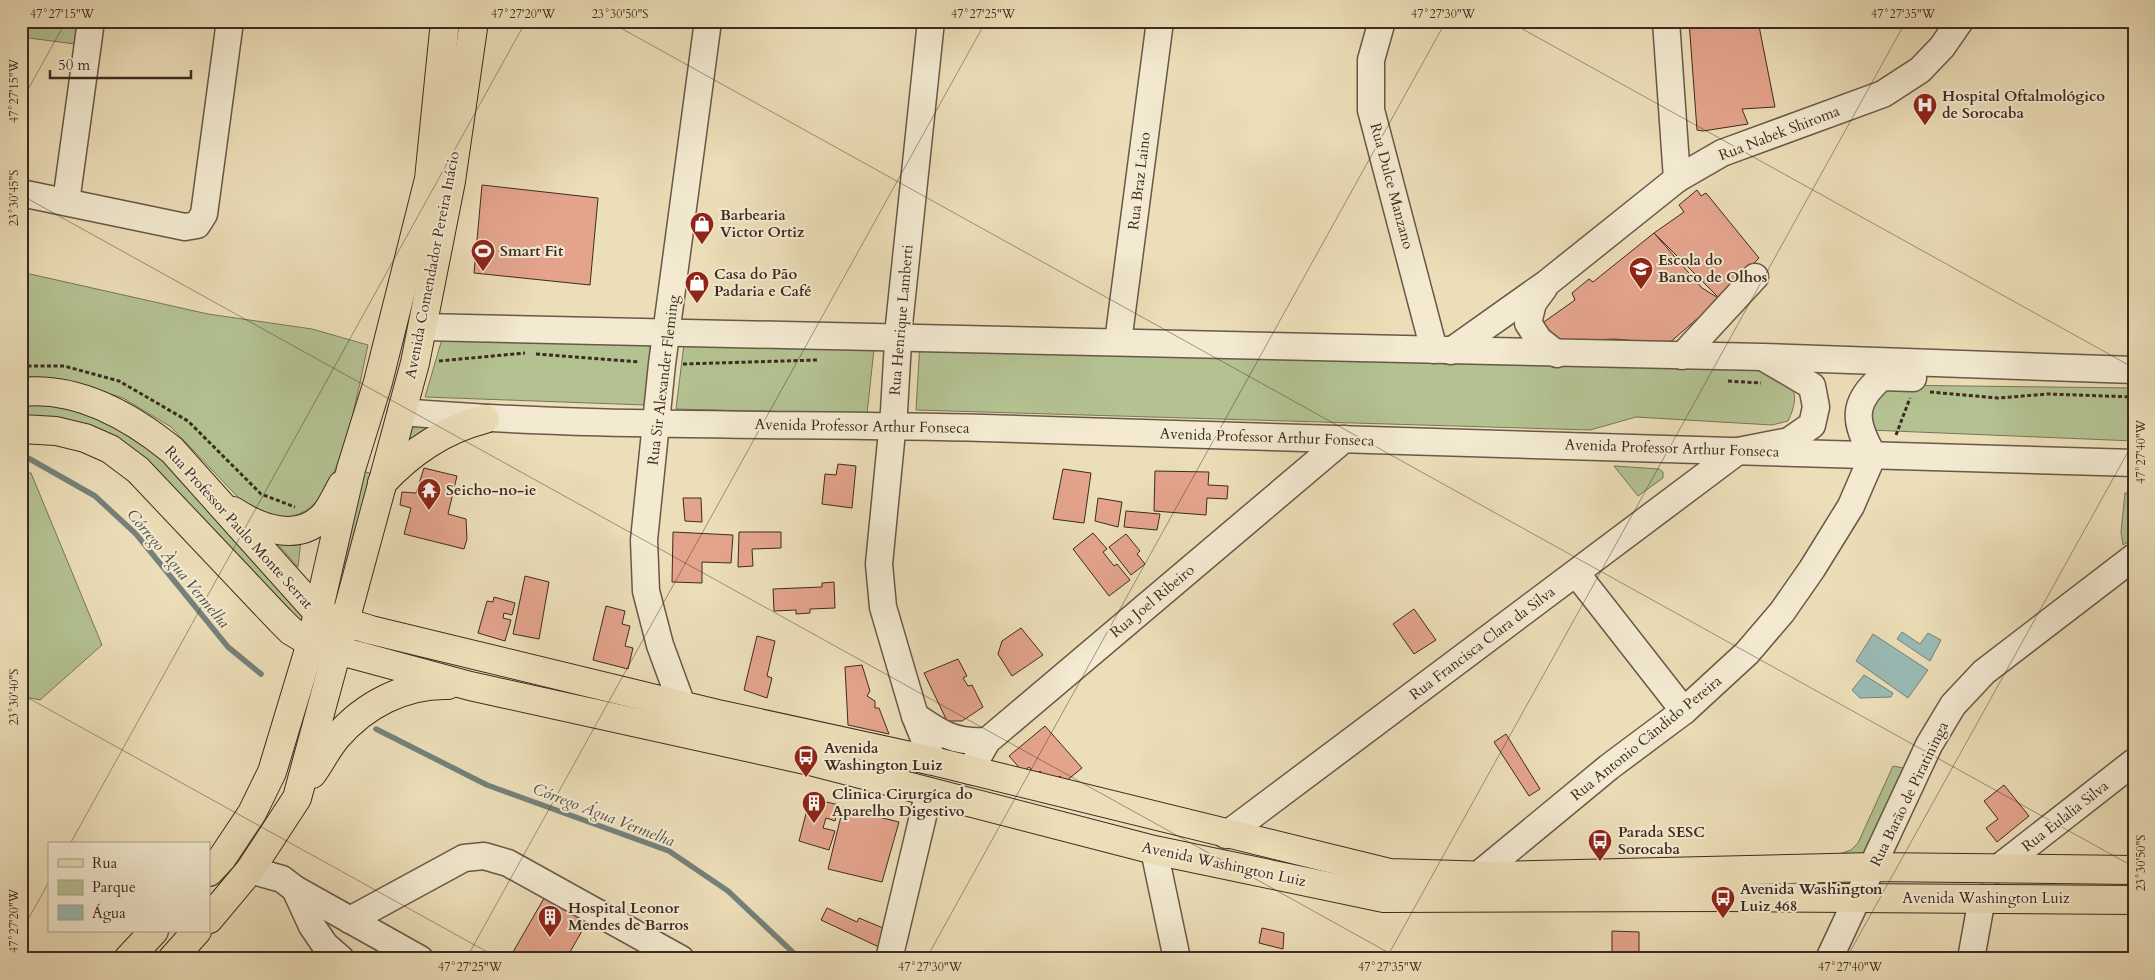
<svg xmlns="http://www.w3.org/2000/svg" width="2155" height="980" font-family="Cardo,serif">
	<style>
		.green { fill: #b4c292; stroke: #78765a }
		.water { fill: #9abbb7; stroke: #75817b }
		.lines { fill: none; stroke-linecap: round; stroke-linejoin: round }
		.stream { stroke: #75817b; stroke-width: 5.5 }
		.building { fill: #e4a48c; stroke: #3d2b22 }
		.minor-casing { stroke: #695848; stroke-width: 29 }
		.major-casing { stroke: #3d2b22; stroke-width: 30 }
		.path { stroke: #3d2b22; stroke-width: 3; stroke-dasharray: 4 2.5; stroke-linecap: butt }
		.minor { stroke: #f3ead1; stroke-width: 26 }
		.major { stroke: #ecdeb8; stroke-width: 28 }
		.ticks { fill: none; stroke: #3d2b22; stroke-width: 1; stroke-opacity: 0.45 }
		.labels { text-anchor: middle; stroke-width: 4; stroke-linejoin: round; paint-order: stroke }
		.poi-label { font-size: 15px; font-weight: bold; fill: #3d2b22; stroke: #f3ead1; text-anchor: start }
		.street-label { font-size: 15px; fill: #3d2b22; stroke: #f3ead1 }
		.water-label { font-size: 16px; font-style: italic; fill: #544f47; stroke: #f3ead1 }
		.neatline { fill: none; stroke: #3d2b22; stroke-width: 2 }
		.ticks-label { font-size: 12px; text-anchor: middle; fill: #3d2b22 }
	</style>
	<rect width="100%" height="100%" fill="#ecdeb8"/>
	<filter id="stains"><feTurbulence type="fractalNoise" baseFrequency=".004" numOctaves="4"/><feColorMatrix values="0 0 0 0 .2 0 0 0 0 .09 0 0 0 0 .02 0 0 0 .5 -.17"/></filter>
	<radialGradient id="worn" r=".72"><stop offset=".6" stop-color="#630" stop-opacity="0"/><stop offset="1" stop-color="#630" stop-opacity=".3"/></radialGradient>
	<g class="green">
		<polygon points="21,21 78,21 75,44 21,37"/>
		<path d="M21,272L208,314L312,329L368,345C359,385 342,490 305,511C290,520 273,517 256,516L171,427L123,398L66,380L21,376Z"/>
		<polygon points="442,339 644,343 652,349 645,405 425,397"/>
		<path d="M920,342L1767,369C1793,383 1802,392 1788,421L1772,425L1636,417L1590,430L916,410Z"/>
		<polygon points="684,344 874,349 867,414 676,409"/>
		<polygon points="1881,385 2134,388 2134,441 1869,430 1865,413"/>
		<polygon points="21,401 54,402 92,413 166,457 306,616 300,620 290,618 177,491 147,463 21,418"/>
		<polygon points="456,416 397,451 405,418"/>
		<polygon points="1614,466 1659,469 1663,472 1663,478 1638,496"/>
		<polygon points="362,471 373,474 348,568 338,566"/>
		<polygon points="21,472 31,473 102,645 40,700 21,696"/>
		<polygon points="2125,493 2134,493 2134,538 2123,545 2121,532"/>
		<polygon points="301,539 298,567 274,540"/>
		<polygon points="1893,766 1909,769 1865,856 1828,858 1851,850 1858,843"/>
	</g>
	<g class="water">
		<polygon points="1902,632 1920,644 1928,633 1941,640 1930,661 1897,639"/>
		<polygon points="1873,634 1928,670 1908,698 1856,661"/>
		<polygon points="1864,675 1893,693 1891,697 1860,698 1852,690"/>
	</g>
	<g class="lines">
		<g class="stream">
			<polyline points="21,454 95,496 136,534 228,647 261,674"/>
			<polyline points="376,729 487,785 669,851 728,891 800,959"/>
		</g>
	</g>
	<g class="building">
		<polygon points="1689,21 1758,21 1775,107 1742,109 1748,124 1703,131 1697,130"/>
		<polygon points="482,185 598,198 590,285 474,273"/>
		<polygon points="1697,190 1701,196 1706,193 1759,258 1720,299 1654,233 1684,212 1679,205"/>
		<polygon points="1654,233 1702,288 1720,299 1668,344 1615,339 1563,341 1541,324 1575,300 1572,293 1589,279 1593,282"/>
		<polygon points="838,464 856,466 852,508 822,504 825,474 836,475"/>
		<polygon points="424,468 457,476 448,514 466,519 467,539 464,549 404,534 411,508 400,505 402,492 416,493"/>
		<polygon points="1063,469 1091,473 1084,523 1053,519"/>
		<polygon points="1155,471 1209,472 1208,485 1228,486 1227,499 1207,498 1206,515 1154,511"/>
		<polygon points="683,498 701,498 702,522 685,521"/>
		<polygon points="1098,498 1122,502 1118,527 1095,521"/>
		<polygon points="1126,511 1160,514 1157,530 1124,527"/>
		<polygon points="673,532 733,535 731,563 702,562 702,583 672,582"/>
		<polygon points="739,532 781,532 781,548 752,549 753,566 738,567"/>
		<polygon points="1093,533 1107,549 1103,552 1114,566 1117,564 1130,580 1109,596 1073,549"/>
		<polygon points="1126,534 1140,551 1137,554 1145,564 1131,575 1109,547"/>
		<polygon points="525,576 549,582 539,639 513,634"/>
		<polygon points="834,582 835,608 810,609 810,613 796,614 796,610 774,611 773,589 822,587 822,583"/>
		<polygon points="494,597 515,603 512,615 504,613 503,618 511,620 505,641 478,633 487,601 493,602"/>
		<polygon points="606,606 625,611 622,624 630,626 625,646 633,648 628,669 593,660"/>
		<polygon points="1414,609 1436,640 1414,654 1393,624"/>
		<polygon points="1021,628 1043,655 1012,676 998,654 1002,641"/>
		<polygon points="757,636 775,641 767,676 772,678 767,698 744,690"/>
		<polygon points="958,659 967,676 963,678 968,686 972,685 983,707 962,721 947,721 924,673"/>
		<polygon points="862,665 870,691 867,696 875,701 875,708 879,708 889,734 848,725 845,667"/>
		<polygon points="1045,726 1082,768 1065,782 1060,776 1054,780 1049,775 1046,778 1040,771 1036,775 1029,767 1023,772 1009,756"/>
		<polygon points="1506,734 1540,789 1529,796 1494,742"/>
		<polygon points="2004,785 2029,816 1997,842 1986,828 1998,819 1984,801"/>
		<polygon points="810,798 839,805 835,821 826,818 823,828 835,831 829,850 799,841"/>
		<polygon points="843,808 899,822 882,882 828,869"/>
		<polygon points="547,893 590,917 566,959 509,959"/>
		<polygon points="827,908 857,922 859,918 883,928 879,947 821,920"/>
		<polygon points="1262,928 1284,933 1283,949 1259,943"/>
		<polygon points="1612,931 1639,932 1639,959 1612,959"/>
	</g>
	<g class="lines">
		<defs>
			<g id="minor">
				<polyline points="931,21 899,325 894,411 879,564 883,607 915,716 933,761"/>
				<polyline points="1382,21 1371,60 1371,110 1434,350"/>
				<polyline points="1666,21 1677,179"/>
				<polyline points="21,193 185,227 197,225 204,214 230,21"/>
				<polyline points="66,202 91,21"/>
				<polyline points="1544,288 1533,303 1528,323 1539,340 1557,354"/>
				<polyline points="423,327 1763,357 2134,370"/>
				<polyline points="1118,342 1160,21"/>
				<polyline points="1451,351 1547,283 1677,179 1722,153 1883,94 1920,70 1942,47 1960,21"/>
				<polyline points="1682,356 1755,277"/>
				<path d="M401,412C595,428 790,423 984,428C1367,440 1751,452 2134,463"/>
				<path d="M1873,455C1854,422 1851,403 1882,377L1913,378"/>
				<polyline points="1576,573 1684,711"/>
				<polyline points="682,705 660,645 646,591 644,540 662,364 708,21"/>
				<path d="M915,716C941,734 955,743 987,741"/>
				<polyline points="970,771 987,741 1344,439"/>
				<polyline points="1226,835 1738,451 1789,441 1812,425 1816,407 1812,386 1766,359"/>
				<polyline points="1154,850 1177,959"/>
				<polyline points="1997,869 2134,762"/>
				<polyline points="250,870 282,879 295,889 312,926 325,945 341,959"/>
				<polyline points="1477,876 1609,767 1684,711 1747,653 1782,612 1812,569 1851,506 1873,455"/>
				<polyline points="295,889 420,959"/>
				<polyline points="350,920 464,858 484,856 508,863 681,959"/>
				<polyline points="889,959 929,791"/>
				<polyline points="1829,959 1929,745 1953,705 1984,672 2134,557"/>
				<polyline points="1971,959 1982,898"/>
			</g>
			<g id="major">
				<path d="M21,392C77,386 130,416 172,450L319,614L371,630L722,715L933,761L1390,873L1493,876L1873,867L2134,870"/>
				<polyline points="21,429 56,431 85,438 110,449 138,470 280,620 291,631 311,643 470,686 810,761 1154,850 1384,898 1726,897 2134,900"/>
				<path d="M382,483C411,452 443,430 485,419"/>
				<path d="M233,511C260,529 301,544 326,513C332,505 337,494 342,485"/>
				<path d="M312,774C320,763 327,749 336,738C364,705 404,684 448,685"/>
				<polyline points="209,872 222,858 252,813 272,772 311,643 351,469 378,382 429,179 445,21"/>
				<polyline points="209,919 250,870 297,798 415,363 451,181 474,21"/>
				<polyline points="128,959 154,931"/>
				<polyline points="172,959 197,931"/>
			</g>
		</defs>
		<use href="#minor" class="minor-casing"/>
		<use href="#major" class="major-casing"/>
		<g class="path">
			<polyline points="536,354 639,362"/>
			<polyline points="439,361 525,353"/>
			<polyline points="683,364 817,360"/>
			<polyline points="21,366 64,366 119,381 188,421 261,494 295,507"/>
			<polyline points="1728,381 1761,383"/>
			<polyline points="1930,392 1998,398 2048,394 2134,397"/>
			<polyline points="1896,435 1910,398"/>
		</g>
		<use href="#minor" class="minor"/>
		<use href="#major" class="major"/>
	</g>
	<path class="ticks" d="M608,21L2134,867M1508,21L2134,368M21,102L66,21M21,195L1400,959M21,694L500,959M70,844L526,21M21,932L49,882M466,959L986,21M926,959L1446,21M1386,959L1906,21M1846,959L2134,441"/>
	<defs>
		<symbol id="hospital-pin" viewBox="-11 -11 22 30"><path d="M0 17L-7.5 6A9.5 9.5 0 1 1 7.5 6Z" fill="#8f2418" stroke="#f3ead1"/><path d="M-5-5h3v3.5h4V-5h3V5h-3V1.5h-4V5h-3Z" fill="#fff"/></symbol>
		<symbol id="shop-pin" viewBox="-11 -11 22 30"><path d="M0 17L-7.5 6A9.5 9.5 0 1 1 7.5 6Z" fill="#8f2418" stroke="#f3ead1"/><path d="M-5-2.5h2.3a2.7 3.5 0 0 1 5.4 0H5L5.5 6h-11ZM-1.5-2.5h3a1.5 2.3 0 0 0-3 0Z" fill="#fff"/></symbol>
		<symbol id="stadium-pin" viewBox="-11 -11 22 30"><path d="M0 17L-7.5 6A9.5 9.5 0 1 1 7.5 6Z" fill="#8f2418" stroke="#f3ead1"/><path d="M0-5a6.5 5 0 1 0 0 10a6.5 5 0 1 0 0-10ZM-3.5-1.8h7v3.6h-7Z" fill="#fff"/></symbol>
		<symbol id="school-pin" viewBox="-11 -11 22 30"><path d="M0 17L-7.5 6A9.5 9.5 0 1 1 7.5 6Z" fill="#8f2418" stroke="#f3ead1"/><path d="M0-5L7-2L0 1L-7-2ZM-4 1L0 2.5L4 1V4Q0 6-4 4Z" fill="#fff"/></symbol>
		<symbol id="temple-pin" viewBox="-11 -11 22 30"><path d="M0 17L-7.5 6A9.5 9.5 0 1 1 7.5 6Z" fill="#8f2418" stroke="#f3ead1"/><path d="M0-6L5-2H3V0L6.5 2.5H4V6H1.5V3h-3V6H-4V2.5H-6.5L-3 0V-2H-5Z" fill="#fff"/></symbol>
		<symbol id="bus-pin" viewBox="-11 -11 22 30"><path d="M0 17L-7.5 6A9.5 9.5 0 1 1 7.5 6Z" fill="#8f2418" stroke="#f3ead1"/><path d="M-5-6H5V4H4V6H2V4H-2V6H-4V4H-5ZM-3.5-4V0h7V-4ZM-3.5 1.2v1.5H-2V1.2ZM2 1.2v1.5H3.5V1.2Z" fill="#fff"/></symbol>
		<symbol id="building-pin" viewBox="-11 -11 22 30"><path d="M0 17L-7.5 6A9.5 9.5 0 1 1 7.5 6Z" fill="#8f2418" stroke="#f3ead1"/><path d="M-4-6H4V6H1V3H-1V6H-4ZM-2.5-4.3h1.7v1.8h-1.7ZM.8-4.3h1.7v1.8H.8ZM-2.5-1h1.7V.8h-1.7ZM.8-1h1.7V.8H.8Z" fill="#fff"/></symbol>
	</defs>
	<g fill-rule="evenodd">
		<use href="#hospital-pin" x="1911" y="91" width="28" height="38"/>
		<use href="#shop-pin" x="688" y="210" width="28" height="38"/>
		<use href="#stadium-pin" x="469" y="237" width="28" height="38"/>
		<use href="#school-pin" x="1627" y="255" width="28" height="38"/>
		<use href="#shop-pin" x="683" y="269" width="28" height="38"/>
		<use href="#temple-pin" x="415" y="476" width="28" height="38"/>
		<use href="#bus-pin" x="792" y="743" width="28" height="38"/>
		<use href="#building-pin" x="800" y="789" width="28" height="38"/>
		<use href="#bus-pin" x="1586" y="827" width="28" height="38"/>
		<use href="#bus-pin" x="1709" y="884" width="28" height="38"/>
		<use href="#building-pin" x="536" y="903" width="28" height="38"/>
	</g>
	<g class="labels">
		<g class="poi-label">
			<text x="1942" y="101">Hospital Oftalmológico<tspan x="1942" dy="17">de Sorocaba</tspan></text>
			<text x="720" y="220">Barbearia<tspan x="720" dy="17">Victor Ortiz</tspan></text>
			<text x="500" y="256">Smart Fit</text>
			<text x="1658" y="265">Escola do<tspan x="1658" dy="17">Banco de Olhos</tspan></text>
			<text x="714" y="279">Casa do Pão<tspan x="714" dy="17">Padaria e Café</tspan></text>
			<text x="446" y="495">Seicho-no-ie</text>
			<text x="824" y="753">Avenida<tspan x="824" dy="17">Washington Luiz</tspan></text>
			<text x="832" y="799">Clinica Cirurgíca do<tspan x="832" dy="17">Aparelho Digestivo</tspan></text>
			<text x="1618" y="837">Parada SESC<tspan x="1618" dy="17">Sorocaba</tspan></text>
			<text x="1740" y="894">Avenida Washington<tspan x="1740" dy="17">Luiz 468</tspan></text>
			<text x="568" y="913">Hospital Leonor<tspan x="568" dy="17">Mendes de Barros</tspan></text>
		</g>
		<g class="street-label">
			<text transform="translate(1779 133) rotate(-21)" y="5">Rua Nabek Shiroma</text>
			<text transform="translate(1139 181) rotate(-83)" y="5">Rua Braz Laino</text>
			<text transform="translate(1392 186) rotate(75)" y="5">Rua Dulce Manzano</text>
			<text transform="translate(432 265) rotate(-79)" y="5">Avenida Comendador Pereira Inácio</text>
			<text transform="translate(901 320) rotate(-85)" y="5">Rua Henrique Lamberti</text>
			<text transform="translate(663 380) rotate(-83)" y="5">Rua Sir Alexander Fleming</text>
			<text transform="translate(862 426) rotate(1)" y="5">Avenida Professor Arthur Fonseca</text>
			<text transform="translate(1267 437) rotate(2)" y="5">Avenida Professor Arthur Fonseca</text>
			<text transform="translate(1672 448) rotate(2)" y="5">Avenida Professor Arthur Fonseca</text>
			<text transform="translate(239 527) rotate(48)" y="5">Rua Professor Paulo Monte Serrat</text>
			<text transform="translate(1152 601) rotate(-40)" y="5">Rua Joel Ribeiro</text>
			<text transform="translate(1482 643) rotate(-37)" y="5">Rua Francisca Clara da Silva</text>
			<text transform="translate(1646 738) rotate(-39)" y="5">Rua Antonio Cândido Pereira</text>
			<text transform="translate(1909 794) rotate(-64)" y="5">Rua Barão de Piratininga</text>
			<text transform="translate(2065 816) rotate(-38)" y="5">Rua Eulalia Silva</text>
			<text transform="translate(1224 864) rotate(12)" y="5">Avenida Washington Luiz</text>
			<text x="1986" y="903">Avenida Washington Luiz</text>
		</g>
		<g class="water-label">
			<text transform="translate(179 568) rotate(50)" y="6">Córrego Àgua Vermelha</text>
			<text transform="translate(604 814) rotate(21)" y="6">Córrego Água Vermelha</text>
		</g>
	</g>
	<rect width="2155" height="980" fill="none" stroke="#ecdeb8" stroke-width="55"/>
	<rect x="48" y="842" width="162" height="90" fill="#f3ead1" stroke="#aa9e8b"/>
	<rect x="58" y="859" width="25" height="8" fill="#ecdeb8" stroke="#aa9e8b"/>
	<text x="92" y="868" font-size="15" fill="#3d2b22">Rua</text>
	<rect x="58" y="880" width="25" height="15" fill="#b4c292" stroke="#aa9e8b"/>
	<text x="92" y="892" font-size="15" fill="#3d2b22">Parque</text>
	<rect x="58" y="905" width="25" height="15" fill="#9abbb7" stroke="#aa9e8b"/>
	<text x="92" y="918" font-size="15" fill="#3d2b22">Água</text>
	<path d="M50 70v8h141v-8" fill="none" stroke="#3d2b22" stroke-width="2.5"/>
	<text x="58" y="70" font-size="15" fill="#3d2b22" stroke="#f3ead1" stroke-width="4" paint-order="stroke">50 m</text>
	<rect x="28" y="28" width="2100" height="924" class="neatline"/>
	<g class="ticks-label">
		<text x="62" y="18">47°27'15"W</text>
		<text x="523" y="18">47°27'20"W</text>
		<text x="620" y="18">23°30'50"S</text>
		<text x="983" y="18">47°27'25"W</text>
		<text x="1443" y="18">47°27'30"W</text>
		<text x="1903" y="18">47°27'35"W</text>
		<text transform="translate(14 91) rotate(-90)" y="4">47°27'15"W</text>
		<text transform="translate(14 198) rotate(-90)" y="4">23°30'45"S</text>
		<text transform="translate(2141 452) rotate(-90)" y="4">47°27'40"W</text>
		<text transform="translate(14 697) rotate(-90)" y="4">23°30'40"S</text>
		<text transform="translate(2141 863) rotate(-90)" y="4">23°30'50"S</text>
		<text transform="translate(14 921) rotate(-90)" y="4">47°27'20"W</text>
		<text x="470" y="971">47°27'25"W</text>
		<text x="930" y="971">47°27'30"W</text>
		<text x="1390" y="971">47°27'35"W</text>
		<text x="1850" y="971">47°27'40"W</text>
	</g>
	<rect width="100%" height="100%" filter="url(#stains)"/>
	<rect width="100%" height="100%" fill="url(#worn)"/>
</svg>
